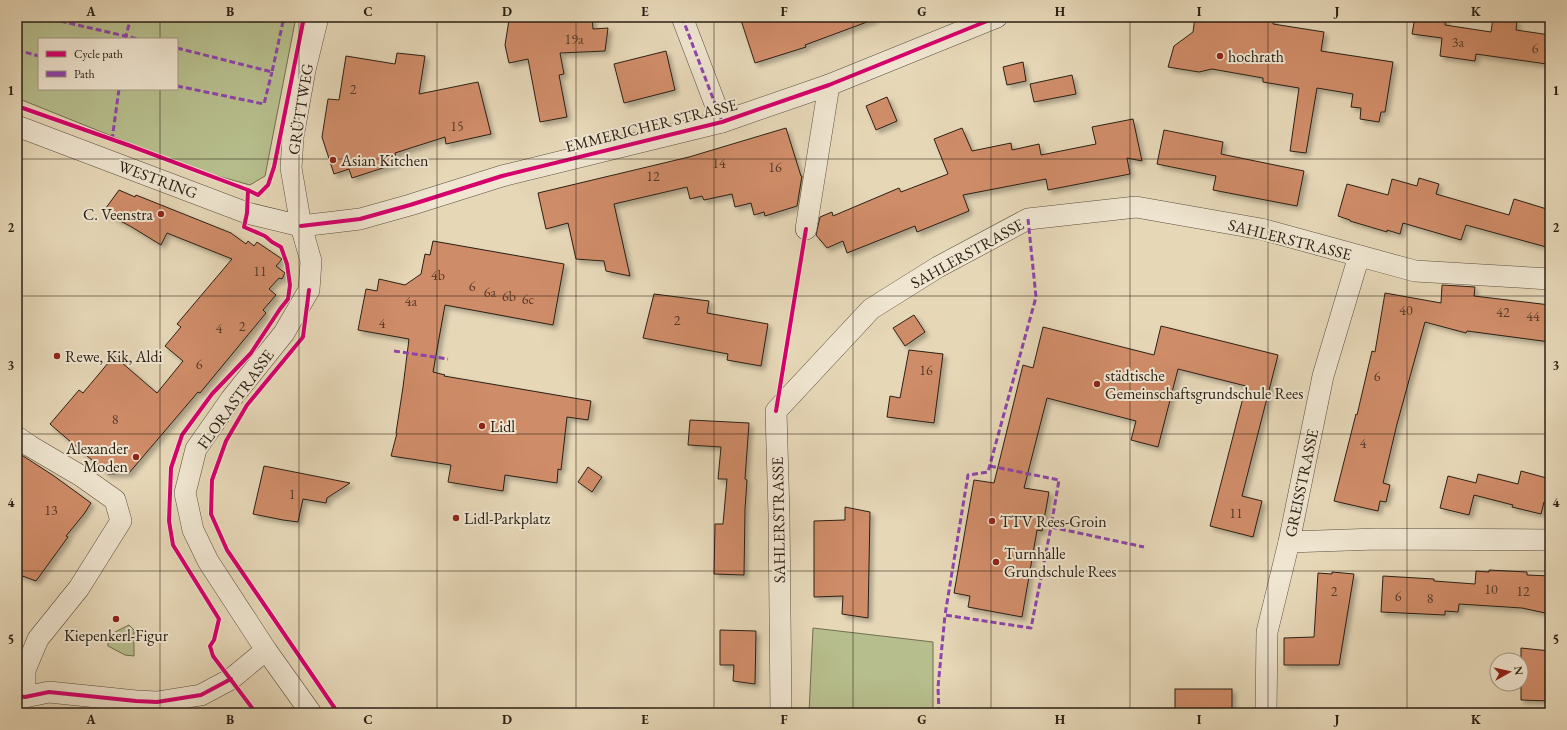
<svg xmlns="http://www.w3.org/2000/svg" width="1567" height="730" font-family="'EB Garamond',serif">
	<style>
		.green { fill: #b7be8d; stroke: #716f51; fill-rule: evenodd }
		.building { fill: #cf8c67; stroke: #2b2015; filter: url(#shadow) }
		.lines { fill: none; stroke-linecap: round; stroke-linejoin: round }
		.street-casing { stroke: #5a4e3e; stroke-width: 22 }
		.street { stroke: #efe5d0; stroke-width: 21 }
		.quiet { stroke: #8e44ad; stroke-width: 3; stroke-dasharray: 6 3; stroke-linecap: butt }
		.cycleway-casing { stroke: #efe5d0; stroke-width: 6 }
		.cycleway { stroke: #d6006c; stroke-width: 4 }
		.grid { fill: none; stroke: #2b2015; stroke-width: 1; stroke-opacity: 0.55 }
		.poi-dot { fill: #8f2418; stroke: #efe5d0; stroke-width: 1.5 }
		.labels { text-anchor: middle; stroke-width: 4; stroke-linejoin: round; paint-order: stroke }
		.number-label { font-size: 14px; fill: #543b2a }
		.poi-label { font-size: 16px; fill: #2b2015; stroke: #efe5d0; text-anchor: start }
		.street-label { font-size: 16px; fill: #2b2015; stroke: #efe5d0 }
		.neatline { fill: none; stroke: #2b2015; stroke-width: 1.5 }
		.grid-label { font-size: 13px; text-anchor: middle; font-weight: bold; fill: #2b2015 }
	</style>
	<defs>
		<filter id="shadow"><feDropShadow dx="3.5" dy="3.5" stdDeviation="2" flood-color="#0004"/></filter>
	</defs>
	<rect width="100%" height="100%" fill="#e6d7b7"/>
	<filter id="stains"><feTurbulence type="fractalNoise" baseFrequency=".005" numOctaves="4"/><feColorMatrix values="0 0 0 0 .2 0 0 0 0 .09 0 0 0 0 .02 0 0 0 .5 -.17"/></filter>
	<radialGradient id="worn" r=".72"><stop offset=".6" stop-color="#630" stop-opacity="0"/><stop offset="1" stop-color="#630" stop-opacity=".3"/></radialGradient>
	<g class="green">
		<path d="M17,17H296L265,176L250,185L196,170L17,98ZM39,39H177V89H39Z"/>
		<polygon points="129,625 134,630 134,656 125,655 108,646 108,641 115,632"/>
		<polygon points="813,628 933,642 933,713 809,713"/>
	</g>
	<g class="building">
		<polygon points="566,17 592,17 593,29 608,28 605,51 560,53 564,74 559,75 567,117 540,122 528,59 509,63 505,45 509,20"/>
		<polygon points="740,17 874,17 875,19 805,45 806,47 755,63"/>
		<polygon points="1195,17 1274,17 1273,24 1324,32 1321,51 1393,62 1385,112 1381,112 1379,122 1360,119 1361,108 1351,107 1353,94 1317,88 1306,153 1290,151 1299,88 1263,82 1263,78 1212,69 1199,72 1168,67 1174,46 1193,32"/>
		<polygon points="1415,17 1446,17 1445,25 1491,32 1493,18 1517,21 1516,30 1550,35 1547,64 1476,54 1475,61 1440,56 1442,38 1412,34"/>
		<polygon points="666,51 675,90 624,103 614,64"/>
		<polygon points="397,53 425,56 419,94 478,82 491,134 446,144 445,137 395,153 398,163 352,178 349,169 334,174 322,137 328,99 339,100 346,56 395,64"/>
		<polygon points="1023,62 1026,81 1007,85 1003,67"/>
		<polygon points="1072,75 1076,94 1034,102 1030,84"/>
		<polygon points="887,97 897,121 876,130 866,106"/>
		<polygon points="1133,119 1142,161 1127,158 1130,174 1048,190 1046,179 963,195 969,211 917,232 915,226 847,253 843,241 827,248 816,235 820,217 832,212 833,216 899,188 901,192 948,174 934,139 962,128 972,151 1011,143 1012,150 1039,144 1041,155 1096,144 1092,127"/>
		<polygon points="786,128 801,176 802,176 797,206 765,216 764,212 754,215 751,203 735,207 732,194 704,200 702,196 690,199 687,187 614,204 630,276 606,271 604,261 576,259 568,223 546,229 538,193 689,157"/>
		<polygon points="1164,130 1223,142 1221,154 1304,171 1297,206 1213,190 1216,176 1157,164"/>
		<polygon points="1419,178 1439,184 1436,194 1509,215 1514,199 1550,210 1550,248 1466,225 1461,240 1403,223 1400,234 1387,230 1387,232 1350,221 1350,220 1338,216 1347,184 1388,195 1392,179 1417,186"/>
		<polygon points="119,190 135,197 136,195 231,233 246,244 248,241 254,246 257,242 282,259 276,266 285,273 282,279 279,278 269,289 276,295 263,310 266,313 200,393 198,392 129,473 108,474 50,424 79,390 83,393 114,356 157,393 183,361 165,346 181,327 177,324 232,259 167,233 161,245 130,226 103,212"/>
		<polygon points="433,241 564,264 553,325 445,305 433,372 445,375 444,376 591,401 588,420 567,417 561,470 558,469 557,483 505,475 503,491 448,482 451,465 391,456 397,433 396,433 403,387 409,339 358,330 366,289 377,291 379,279 405,285 421,274 425,254 430,255"/>
		<polygon points="1442,285 1475,287 1474,296 1550,305 1550,342 1467,331 1466,333 1425,322 1397,424 1383,483 1390,485 1386,502 1380,501 1378,511 1334,501 1356,414 1357,415 1372,351 1375,352 1385,293 1441,303"/>
		<polygon points="654,294 709,301 707,313 768,324 761,366 727,360 728,354 643,338"/>
		<polygon points="914,315 925,332 905,346 893,328"/>
		<polygon points="1161,326 1278,355 1242,496 1262,501 1253,537 1210,526 1246,386 1178,369 1158,447 1131,440 1136,421 1047,398 1024,488 1049,492 1042,531 1037,530 1022,617 968,607 970,596 954,593 974,480 994,483 1023,365 1033,368 1043,327 1154,355"/>
		<polygon points="909,350 943,354 934,423 887,417 890,396 900,398"/>
		<polygon points="690,420 749,423 745,479 747,480 745,509 744,575 714,574 715,524 723,524 727,479 718,479 721,447 688,445"/>
		<polygon points="17,452 54,476 91,503 84,514 66,536 68,537 36,581 17,574"/>
		<polygon points="264,466 350,483 327,498 326,503 303,499 298,522 283,520 253,514"/>
		<polygon points="588,467 602,477 592,492 578,482"/>
		<polygon points="1521,471 1550,479 1550,504 1544,502 1541,514 1512,507 1513,505 1474,495 1469,515 1440,508 1448,476 1476,483 1478,474 1518,484"/>
		<polygon points="845,507 870,512 868,618 842,614 843,596 814,597 814,521 845,520"/>
		<polygon points="1489,570 1527,572 1527,575 1550,576 1550,614 1522,608 1459,604 1458,612 1445,611 1445,615 1381,612 1383,576 1434,579 1434,581 1475,584 1476,571 1489,572"/>
		<polygon points="1332,572 1354,574 1339,665 1284,665 1284,638 1314,637 1318,573 1332,574"/>
		<polygon points="720,630 756,631 755,684 733,681 734,665 720,665"/>
		<polygon points="1521,648 1550,651 1550,701 1521,700"/>
		<rect x="1175" y="689" width="57" height="24"/>
	</g>
	<g class="lines">
		<defs>
			<g id="street">
				<polyline points="682,17 722,122"/>
				<polyline points="17,126 247,213 301,226 360,219 410,205 502,176 722,122 829,85 997,17"/>
				<polyline points="806,229 829,85"/>
				<polyline points="17,437 30,446 81,476 115,500 121,521 79,588 38,639 25,670 25,697"/>
				<polyline points="1289,542 1377,539 1550,540"/>
				<polyline points="17,696 25,697 49,692 136,701 157,702 201,695 231,679 266,650"/>
				<polyline points="311,713 266,650 208,561 193,530 185,493 196,449 231,399 284,333 309,290 311,261 301,226 291,168 293,137 305,70 318,17"/>
				<polyline points="781,713 779,515 776,411 871,309 938,267 1028,219 1136,207 1261,229 1415,271 1550,279"/>
				<polyline points="1266,713 1267,632 1289,542 1323,376 1359,256"/>
			</g>
		</defs>
		<use href="#street" class="street-casing"/>
		<use href="#street" class="street"/>
		<g class="quiet">
			<polyline points="43,17 138,39"/>
			<polyline points="682,17 722,122"/>
			<polyline points="125,39 131,17"/>
			<polyline points="177,48 272,72 284,17"/>
			<polyline points="17,50 39,56"/>
			<polyline points="177,86 264,104 272,72"/>
			<polyline points="112,140 119,89"/>
			<polyline points="1028,219 1036,297 988,472 968,475 945,615 1031,628 1051,527 1144,547"/>
			<polyline points="394,351 448,359"/>
			<polyline points="990,466 1059,480 1051,527"/>
			<polyline points="939,713 938,687 945,615"/>
		</g>
		<defs>
			<g id="cycleway">
				<polyline points="17,106 128,145 248,190"/>
				<polyline points="301,226 360,219 410,205 502,176 722,122 829,85 997,17"/>
				<polyline points="309,290 303,337 247,405 226,441 212,480 211,514 227,550 338,713"/>
				<polyline points="776,411 806,229"/>
				<polyline points="17,696 25,697 49,692 136,701 157,702 201,695 231,679"/>
				<polyline points="256,713 213,656 210,646 214,640 219,619 173,545 169,521 171,468 182,435 212,394 251,353 280,309 288,299 290,285 287,264 281,247 272,242 265,236 244,227 247,213 248,190 258,195 268,185 274,167 304,17"/>
			</g>
		</defs>
		<use href="#cycleway" class="cycleway-casing"/>
		<use href="#cycleway" class="cycleway"/>
	</g>
	<path class="grid" d="M160,17V39M299,17V713M437,17V713M576,17V713M714,17V713M853,17V713M991,17V713M1130,17V713M1268,17V713M1407,17V713M160,89V713M17,159H1550M17,296H1550M17,434H1550M17,571H1550"/>
	<g class="poi-dot">
		<circle cx="1220" cy="56" r="4"/>
		<circle cx="333" cy="160" r="4"/>
		<circle cx="161" cy="214" r="4"/>
		<circle cx="57" cy="356" r="4"/>
		<circle cx="1097" cy="384" r="4"/>
		<circle cx="482" cy="426" r="4"/>
		<circle cx="136" cy="457" r="4"/>
		<circle cx="456" cy="518" r="4"/>
		<circle cx="992" cy="521" r="4"/>
		<circle cx="996" cy="562" r="4"/>
		<circle cx="116" cy="619" r="4"/>
	</g>
	<g class="labels">
		<g class="number-label">
			<text x="574" y="44">19a</text>
			<text x="1458" y="47">3a</text>
			<text x="1535" y="53">6</text>
			<text x="353" y="94">2</text>
			<text x="457" y="131">15</text>
			<text x="719" y="168">14</text>
			<text x="775" y="172">16</text>
			<text x="653" y="181">12</text>
			<text x="260" y="276">11</text>
			<text x="438" y="280">4b</text>
			<text x="472" y="291">6</text>
			<text x="490" y="297">6a</text>
			<text x="509" y="301">6b</text>
			<text x="528" y="304">6c</text>
			<text x="411" y="306">4a</text>
			<text x="1406" y="315">40</text>
			<text x="1503" y="317">42</text>
			<text x="1533" y="321">44</text>
			<text x="677" y="325">2</text>
			<text x="382" y="328">4</text>
			<text x="242" y="331">2</text>
			<text x="219" y="333">4</text>
			<text x="199" y="369">6</text>
			<text x="926" y="375">16</text>
			<text x="1377" y="381">6</text>
			<text x="115" y="424">8</text>
			<text x="1363" y="448">4</text>
			<text x="292" y="499">1</text>
			<text x="51" y="515">13</text>
			<text x="1236" y="518">11</text>
			<text x="1491" y="594">10</text>
			<text x="1334" y="596">2</text>
			<text x="1523" y="596">12</text>
			<text x="1398" y="601">6</text>
			<text x="1430" y="603">8</text>
		</g>
		<g class="poi-label">
			<text x="1228" y="62">hochrath</text>
			<text x="341" y="166">Asian Kitchen</text>
			<text x="153" y="220" text-anchor="end">C. Veenstra</text>
			<text x="65" y="362">Rewe, Kik, Aldi</text>
			<text x="1105" y="381">städtische<tspan x="1105" dy="18">Gemeinschaftsgrundschule Rees</tspan></text>
			<text x="490" y="432">Lidl</text>
			<text x="128" y="454" text-anchor="end">Alexander<tspan x="128" dy="18">Moden</tspan></text>
			<text x="464" y="524">Lidl-Parkplatz</text>
			<text x="1000" y="527">TTV Rees-Groin</text>
			<text x="1004" y="559">Turnhalle<tspan x="1004" dy="18">Grundschule Rees</tspan></text>
			<text x="116" y="641" text-anchor="middle">Kiepenkerl-Figur</text>
		</g>
		<g class="street-label">
			<text transform="translate(300 109) rotate(-81)" y="6">GRÜTTWEG</text>
			<text transform="translate(651 125) rotate(-14)" y="6">EMMERICHER STRASSE</text>
			<text transform="translate(158 179) rotate(20)" y="6">WESTRING</text>
			<text transform="translate(1290 239) rotate(14)" y="6">SAHLERSTRASSE</text>
			<text transform="translate(967 253) rotate(-29)" y="6">SAHLERSTRASSE</text>
			<text transform="translate(235 399) rotate(-54)" y="6">FLORASTRASSE</text>
			<text transform="translate(1301 483) rotate(-78)" y="6">GREISSTRASSE</text>
			<text transform="translate(778 520) rotate(-91)" y="6">SAHLERSTRASSE</text>
		</g>
	</g>
	<rect width="1567" height="730" fill="none" stroke="#e6d7b7" stroke-width="44"/>
	<rect x="38" y="38" width="140" height="52" fill="#efe5d0" stroke="#a19685"/>
	<rect x="46" y="51" width="20" height="6" fill="#d6006c" stroke="#a19685"/>
	<text x="74" y="58" font-size="12" fill="#2b2015">Cycle path</text>
	<rect x="46" y="71" width="20" height="6" fill="#8e44ad" stroke="#a19685"/>
	<text x="74" y="78" font-size="12" fill="#2b2015">Path</text>
	<g transform="translate(1509 672) rotate(82)"><circle r="19" fill="#efe5d0" stroke="#a19685"/>
	<path d="M0-3L7 15L0 10L-7 15Z" fill="#8f2418"/>
	<text y="-6" font-size="11" font-weight="bold" text-anchor="middle" fill="#2b2015">N</text>
	</g>
	<rect x="22" y="22" width="1523" height="686" class="neatline"/>
	<g class="grid-label">
		<text x="91" y="16">A</text>
		<text x="230" y="16">B</text>
		<text x="368" y="16">C</text>
		<text x="507" y="16">D</text>
		<text x="645" y="16">E</text>
		<text x="784" y="16">F</text>
		<text x="922" y="16">G</text>
		<text x="1060" y="16">H</text>
		<text x="1199" y="16">I</text>
		<text x="1337" y="16">J</text>
		<text x="1476" y="16">K</text>
		<text x="11" y="95">1</text>
		<text x="1556" y="95">1</text>
		<text x="11" y="232">2</text>
		<text x="1556" y="232">2</text>
		<text x="11" y="370">3</text>
		<text x="1556" y="370">3</text>
		<text x="11" y="507">4</text>
		<text x="1556" y="507">4</text>
		<text x="11" y="644">5</text>
		<text x="1556" y="644">5</text>
		<text x="91" y="724">A</text>
		<text x="230" y="724">B</text>
		<text x="368" y="724">C</text>
		<text x="507" y="724">D</text>
		<text x="645" y="724">E</text>
		<text x="784" y="724">F</text>
		<text x="922" y="724">G</text>
		<text x="1060" y="724">H</text>
		<text x="1199" y="724">I</text>
		<text x="1337" y="724">J</text>
		<text x="1476" y="724">K</text>
	</g>
	<rect width="100%" height="100%" filter="url(#stains)"/>
	<rect width="100%" height="100%" fill="url(#worn)"/>
</svg>
